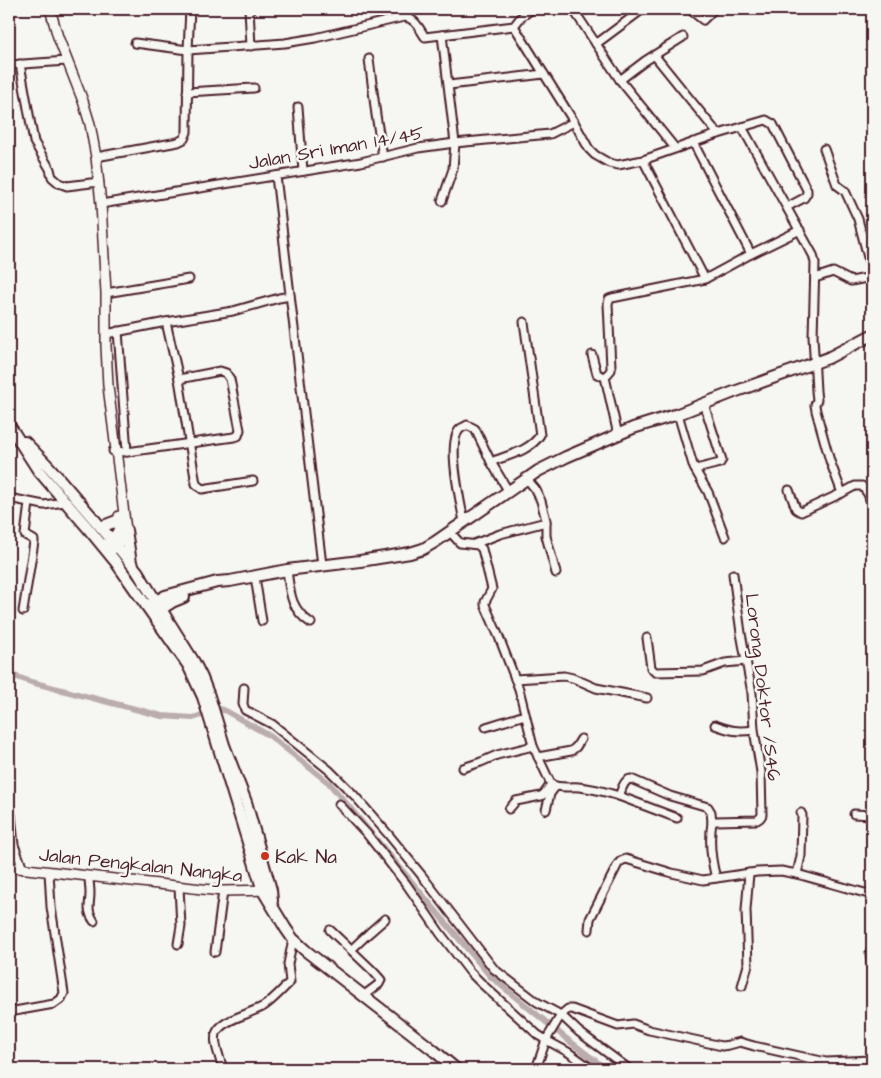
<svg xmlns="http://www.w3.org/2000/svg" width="881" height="1078" font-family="'Architects Daughter',sans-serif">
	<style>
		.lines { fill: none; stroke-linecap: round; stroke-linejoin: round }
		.canal { stroke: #bbadae; stroke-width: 6 }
		.minor-casing { stroke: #4a1f2b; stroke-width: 11 }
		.tertiary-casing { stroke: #4a1f2b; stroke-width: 12 }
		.secondary-casing { stroke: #4a1f2b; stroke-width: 14 }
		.minor { stroke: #f6f6f2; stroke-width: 7 }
		.tertiary { stroke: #f6f6f2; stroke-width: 9 }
		.secondary { stroke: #f6f6f2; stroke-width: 10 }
		.poi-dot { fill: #c8321e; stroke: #f6f6f2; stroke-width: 2 }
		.labels { text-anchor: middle; stroke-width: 5; stroke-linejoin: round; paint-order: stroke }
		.street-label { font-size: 19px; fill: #4a1f2b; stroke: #f6f6f2 }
		.poi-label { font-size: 19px; fill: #4a1f2b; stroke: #f6f6f2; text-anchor: start }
	</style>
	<rect width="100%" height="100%" fill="#f6f6f2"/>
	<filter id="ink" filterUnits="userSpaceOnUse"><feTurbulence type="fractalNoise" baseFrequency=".02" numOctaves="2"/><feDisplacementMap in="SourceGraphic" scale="10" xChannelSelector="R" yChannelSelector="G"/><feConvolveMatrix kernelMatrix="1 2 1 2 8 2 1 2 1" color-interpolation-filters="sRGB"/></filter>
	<g filter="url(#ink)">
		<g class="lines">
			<polyline class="canal" points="9,674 31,682 162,716 193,718 220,709 226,711 270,736 329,783 491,977 568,1040 606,1069"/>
			<defs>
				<g id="minor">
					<polyline points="249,9 251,46"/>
					<polyline points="573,9 620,80 675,148"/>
					<polyline points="689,9 703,20 714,9"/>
					<polyline points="514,26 574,122 589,149 595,155 609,163 618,165 643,160 715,135 766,120 773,124 807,190 807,193 804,198 787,207"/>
					<polyline points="442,35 455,143 453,169 442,201"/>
					<path d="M135,43L188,50L285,43L315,38L404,17C415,18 419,28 425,37L514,26L521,17L532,9"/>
					<polyline points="596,44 643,9"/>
					<polyline points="655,56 718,134"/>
					<polyline points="369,59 376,115 383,157"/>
					<polyline points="20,64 34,142 50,169 52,177 59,183 67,186 99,182"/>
					<polyline points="9,65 67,61"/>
					<polyline points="620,80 645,61 683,37"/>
					<polyline points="449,85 544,74"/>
					<polyline points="187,92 254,88"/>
					<polyline points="298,107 303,171"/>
					<polyline points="742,127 813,255 815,263 813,336 816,391 817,400 815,405 816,411 830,461 842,493 855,486 862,486 868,494 872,506"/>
					<polyline points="693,142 751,254"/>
					<polyline points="824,149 837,185 845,191 858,219 872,273"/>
					<polyline points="96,157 178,142 184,139 187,132 188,50 190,9"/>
					<polyline points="643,160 705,279"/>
					<polyline points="276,176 322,565"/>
					<polyline points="101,204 361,162 418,148 455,143 550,134 574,122"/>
					<polyline points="815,278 833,272 851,281 872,277"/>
					<polyline points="106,293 189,279"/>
					<polyline points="166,322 179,379 196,484 202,489 253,481"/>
					<polyline points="118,331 127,452"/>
					<polyline points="106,334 166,322 233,311 279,298 290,296"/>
					<polyline points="592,355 597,374 605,377"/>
					<polyline points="678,414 693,465 696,469 720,463 722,460 704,404"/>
					<polyline points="618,435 605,377 611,370 611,367 608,304 609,299 612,298 705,279 751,254 800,230"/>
					<polyline points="113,451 127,452 234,437 238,436 240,430 230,379 226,373 220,371 179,379"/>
					<path d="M491,462C508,455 530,451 540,435L524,322"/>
					<polyline points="694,468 708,492 725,537"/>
					<polyline points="527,479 536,490 541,501 546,520 546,536 556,573"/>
					<polyline points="789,490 796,509 801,512 842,493"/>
					<polyline points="9,498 44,505 65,502"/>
					<path d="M464,522C461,504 446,442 460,429C462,427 465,427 467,425L475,429L491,462L509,492"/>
					<path d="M450,532L460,543L478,545L482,549L492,589L485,602V605L499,637L519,689L533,746L551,784C560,789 570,786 579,787C593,788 606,792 619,796C622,790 623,780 631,779L670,796L708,807L711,812L712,822"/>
					<polyline points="474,544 500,534 546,522"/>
					<path d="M287,570C290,592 290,609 311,623"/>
					<polyline points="255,577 262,621"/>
					<polyline points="23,611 34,542 34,540 25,535 29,503"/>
					<polyline points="647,638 651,668 655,672 703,671 725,663 746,661"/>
					<polyline points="515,679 564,676 573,678 596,688 647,698"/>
					<polyline points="244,688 243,704 245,710 272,724 329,770 354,795 388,834 423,877 494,969 537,1002 561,1015 579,1032 629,1069"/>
					<path d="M715,725C731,731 737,732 754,730"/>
					<polyline points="486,727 525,715"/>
					<polyline points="538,757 571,751 576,747 581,739"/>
					<polyline points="463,768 481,762 497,755 533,746"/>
					<polyline points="619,796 677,818"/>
					<polyline points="339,804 367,834 407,885 440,933 470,972 482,984 538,1035 546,1040 568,1052 592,1069"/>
					<polyline points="509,809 516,801 541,796 544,794 551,784"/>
					<polyline points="546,810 550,794 555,787"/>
					<polyline points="9,811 11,814 14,845 23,869"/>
					<polyline points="854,814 872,815"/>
					<polyline points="797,874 801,856 802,815 801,813"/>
					<path d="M89,877C89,882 90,888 90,893C90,905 86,910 94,921"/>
					<path d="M716,878C711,860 709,841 712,822L716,821L757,820L760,818L762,815L761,772L754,730L752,693L741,633L733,574"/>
					<polyline points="330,930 373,971 381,980 379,984 363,996"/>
					<polyline points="589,930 590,919 618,864 621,861 626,859 672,873 703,880 757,872 781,871 797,874 872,895"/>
					<polyline points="178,944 181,926 179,887"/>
					<polyline points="352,949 369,933 385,919"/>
					<polyline points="872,949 870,952 872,974"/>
					<polyline points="215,952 223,891"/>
					<polyline points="742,986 748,965 746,910 749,873"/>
					<polyline points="9,1012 54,1004 61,999 64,993 51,907 49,872"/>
					<path d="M223,1069C212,1034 208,1028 246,1014C252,1011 259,1009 264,1006C273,1000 282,990 290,982L288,964L293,939"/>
					<polyline points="536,1069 546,1040 561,1015 568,1009 572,1009 618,1026 633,1024 649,1030 722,1046 729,1045 740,1042 754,1046 826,1062 872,1060"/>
				</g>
				<g id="tertiary">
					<path d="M50,9L58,37L83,101L90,124L96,157L101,204L106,293V346L108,386L126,530C123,538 120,544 112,550"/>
					<path d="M107,543C118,534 120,531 119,516"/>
					<polyline points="9,867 202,889 223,891 270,890"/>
				</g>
				<g id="secondary">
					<polyline points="9,425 38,470 87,527 115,561 188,665 203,697 263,891 286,929 293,939 306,951 432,1049 456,1069"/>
					<polyline points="25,442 50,468 117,546 137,571 194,662 202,678 209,696 224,745 246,802 271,890 272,901"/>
					<polyline points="101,527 119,520"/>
					<polyline points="126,530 131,563"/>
					<polyline points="147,606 165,596 217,582 230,581 287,570 360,561 410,553 423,549 435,542 538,471 566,457 633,428 678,414 734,392 828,358 872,335"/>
					<polyline points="155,613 172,602 184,597"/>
				</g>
			</defs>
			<use href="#minor" class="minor-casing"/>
			<use href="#tertiary" class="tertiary-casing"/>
			<use href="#secondary" class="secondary-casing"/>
			<use href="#minor" class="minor"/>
			<use href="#tertiary" class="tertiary"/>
			<use href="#secondary" class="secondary"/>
		</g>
	</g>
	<circle class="poi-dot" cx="265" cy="856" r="5"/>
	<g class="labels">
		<g class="street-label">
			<text transform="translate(336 147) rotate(-10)" y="7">Jalan Sri Iman 14/45</text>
			<text transform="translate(764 687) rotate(83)" y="7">Lorong Doktor /S46</text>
			<text transform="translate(141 864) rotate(6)" y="7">Jalan Pengkalan Nangka</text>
		</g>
		<g class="poi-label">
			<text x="275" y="863">Kak Na</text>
		</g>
	</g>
	<rect width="881" height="1078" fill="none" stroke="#f6f6f2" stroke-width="30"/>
	<rect x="15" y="15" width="851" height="1048" fill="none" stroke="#4a1f2b" stroke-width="2" filter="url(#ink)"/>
</svg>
